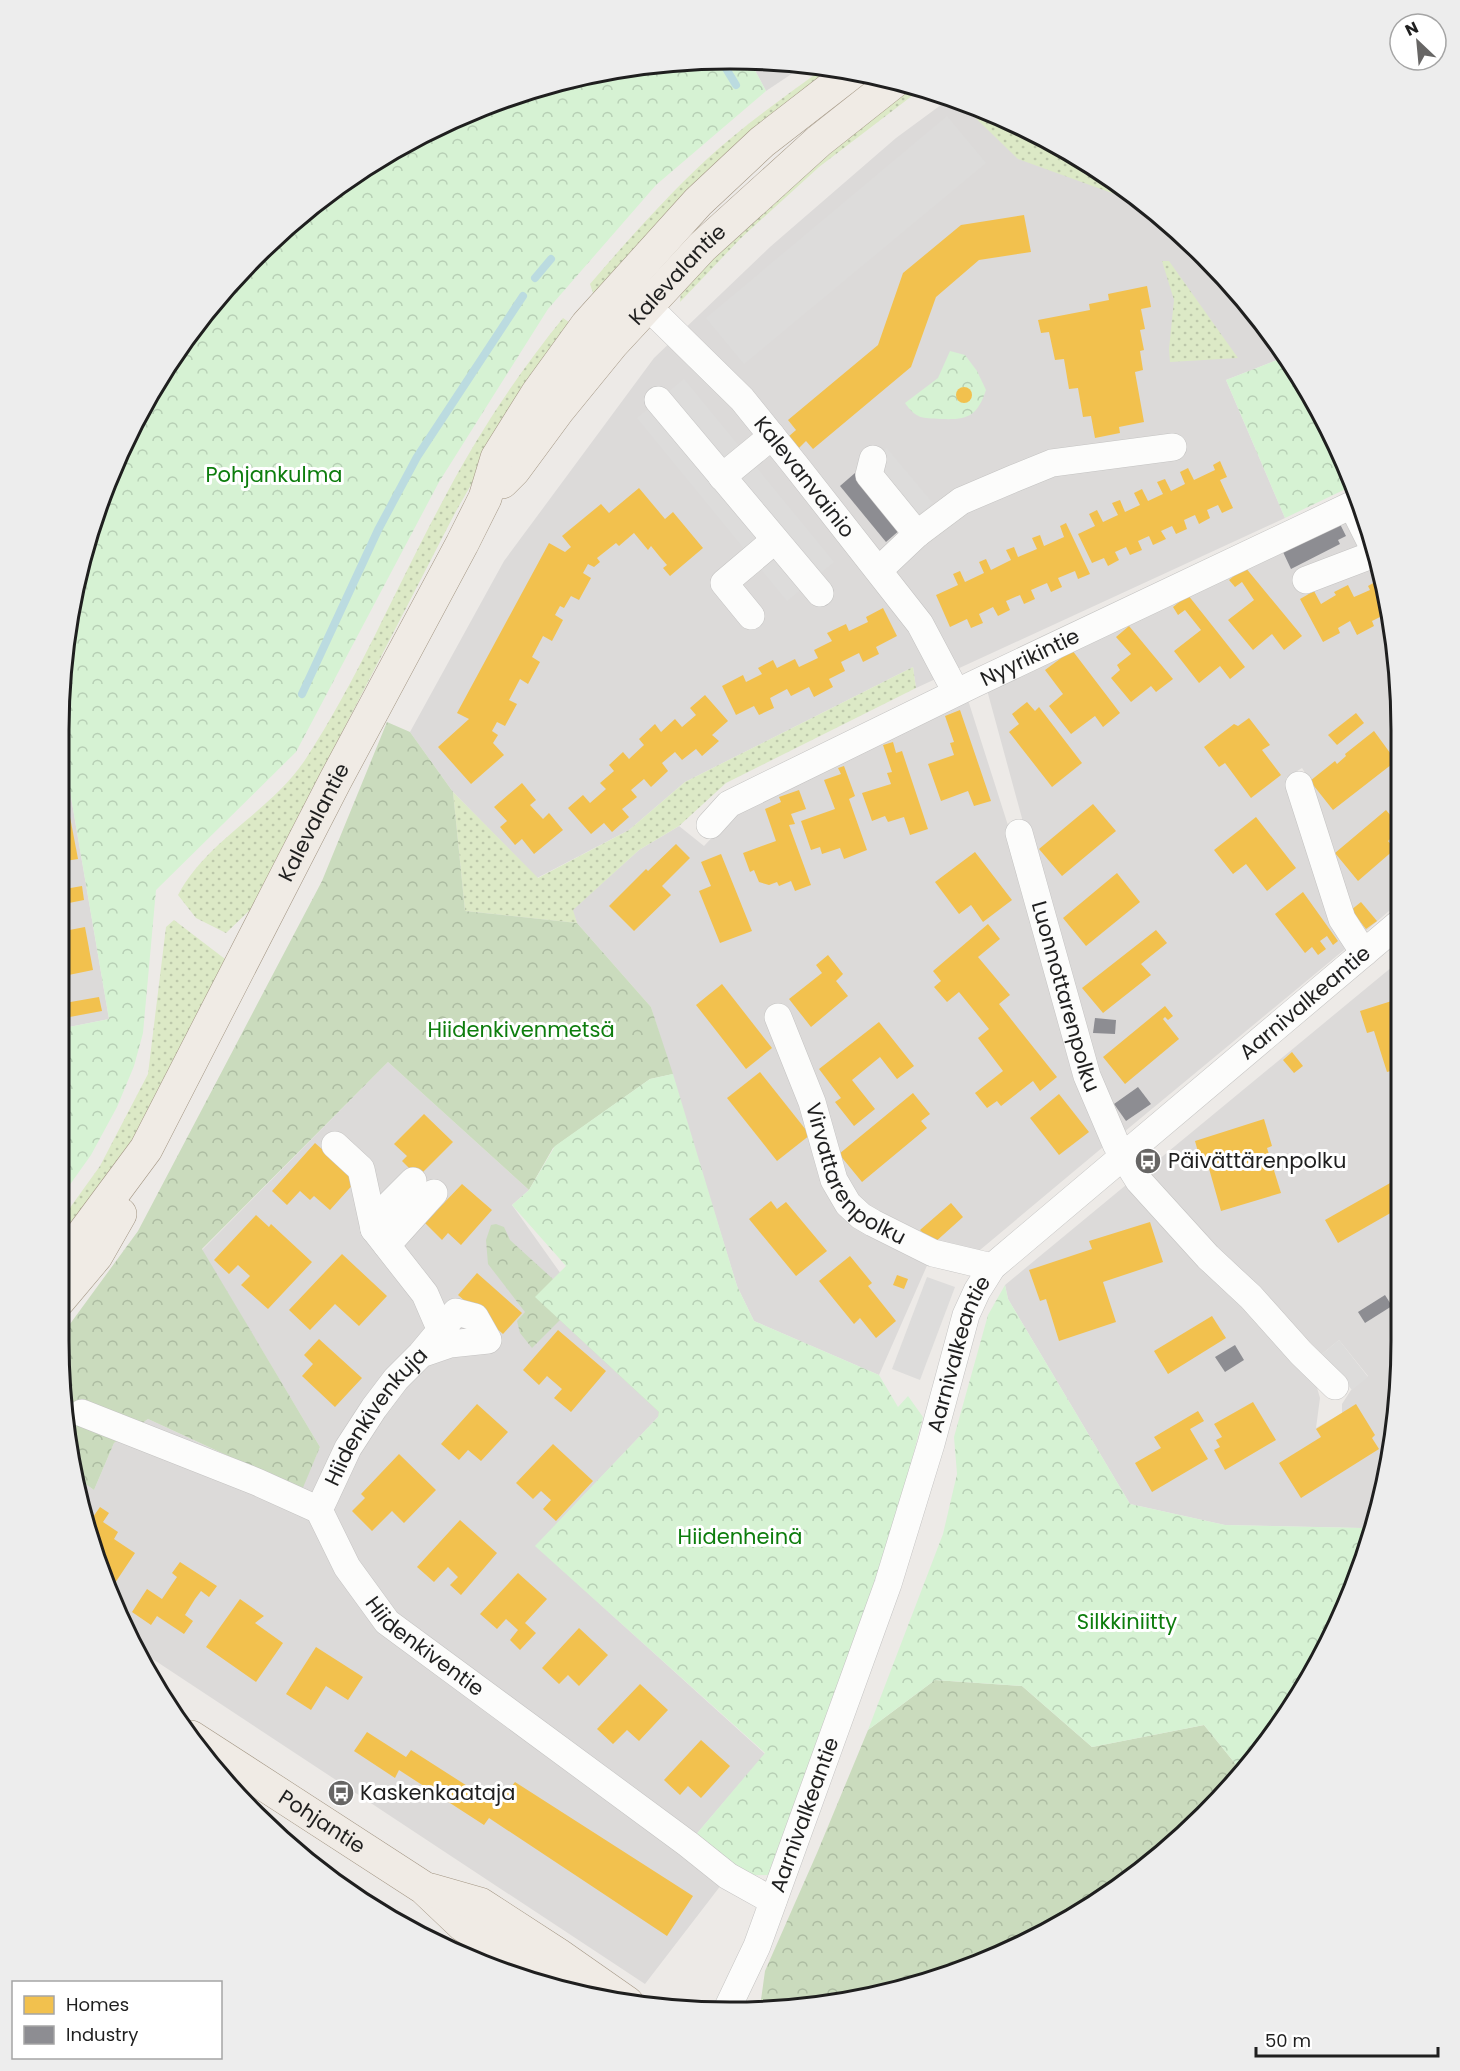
<svg xmlns="http://www.w3.org/2000/svg" width="1460" height="2071" font-family="Poppins,sans-serif">
	<style>
		.residential { fill: #dcdad9 }
		.grass { fill: url(#grass-dots) }
		.forest { fill: url(#forest-crowns) }
		.park { fill: url(#park-crowns) }
		.parking { fill: #dddcdb }
		.homes { fill: #f2c14e }
		.industry { fill: #8d8d92 }
		.lines { fill: none; stroke-linecap: round; stroke-linejoin: round }
		.stream { stroke: #bbdbe0; stroke-width: 8 }
		.minor-casing { stroke: #c4c3c2; stroke-width: 28 }
		.major-casing { stroke: #a39684; stroke-width: 34 }
		.minor { stroke: #fcfcfb; stroke-width: 27 }
		.major { stroke: #f0ebe5; stroke-width: 33 }
		.labels { text-anchor: middle; stroke-width: 6; stroke-linejoin: round; paint-order: stroke }
		.street-label { font-size: 21px; fill: #1f1f1f; stroke: #fff }
		.park-label { font-size: 21px; fill: #0d7d0d; stroke: #fff }
		.poi-label { font-size: 21px; fill: #1f1f1f; stroke: #fff; text-anchor: start }
		.rim { fill: none; stroke: #1f1f1f; stroke-width: 3 }
	</style>
	<defs>
		<pattern id="grass-dots" width="8" height="8" patternUnits="userSpaceOnUse" patternTransform="scale(1.5)"><rect width="8" height="8" fill="#dce9c6"/><path d="M2 2h.1M6 6h.1" fill="none" stroke="#bcc7aa" stroke-width="1.8" stroke-linecap="round"/></pattern>
		<pattern id="forest-crowns" width="20" height="18" patternUnits="userSpaceOnUse" patternTransform="scale(1.5)"><rect width="20" height="18" fill="#cadbbd"/><path d="M2 6a3 3 0 1 1 6 0M12 15a3 3 0 1 1 6 0" fill="none" stroke="#adbca2"/></pattern>
		<pattern id="park-crowns" width="20" height="18" patternUnits="userSpaceOnUse" patternTransform="scale(1.5)"><rect width="20" height="18" fill="#d6f2d3"/><path d="M2 6a3 3 0 1 1 6 0M12 15a3 3 0 1 1 6 0" fill="none" stroke="#b7cfb5"/></pattern>
	</defs>
	<rect width="100%" height="100%" fill="#edeae7"/>
	<g class="residential">
		<polygon points="774,60 805,65 766,91 750,61"/>
		<polygon points="949,99 1027,128 1139,197 1235,287 1282,358 1226,380 1285,518 916,688 913,667 685,782 629,830 537,878 453,792 410,732 504,561 654,358 770,247 896,138"/>
		<polygon points="1362,511 1379,556 1396,642 1397,904 1366,931 1345,904 1310,781 1302,768 1286,778 1294,804 1350,945 1124,1132 1092,1075 987,690"/>
		<polygon points="968,700 1109,1142 974,1255 936,1246 829,1182 929,1261 879,1375 754,1321 737,1286 651,1007 577,923 572,910 639,850 679,826 704,846 737,811"/>
		<polygon points="59,727 109,1019 59,1029"/>
		<polygon points="1398,962 1400,1385 1379,1514 1375,1524 1362,1528 1225,1525 1130,1504 1008,1299 1005,1285 1126,1185 1313,1374 1320,1398 1316,1428 1342,1413 1342,1404 1351,1390 1368,1376 1339,1340 1322,1354 1216,1250 1146,1170"/>
		<polygon points="388,1062 529,1190 512,1205 659,1412 658,1417 536,1546 765,1754 688,1844 728,1876 645,1984 136,1648 110,1598 81,1515 77,1478 94,1490 114,1443 148,1419 301,1490 320,1447 202,1250"/>
	</g>
	<g class="grass">
		<path d="M824,68L839,71L586,307L593,293L590,284C627,241 665,198 707,159C743,126 784,97 824,68Z"/>
		<polygon points="906,82 921,89 819,167 741,238 680,302 682,281"/>
		<polygon points="959,102 1027,128 1135,195 1134,201 1018,159"/>
		<polygon points="1162,261 1169,261 1238,358 1170,362 1169,349 1174,300"/>
		<path d="M563,318L576,327L492,448L455,513L251,909L226,933L196,918L178,895C208,839 270,812 305,760C357,681 394,592 439,508C474,440 515,377 563,318Z"/>
		<polygon points="913,667 916,688 726,783 679,826 639,850 573,910 577,923 465,911 453,792 538,878 629,830 685,782"/>
		<polygon points="174,920 225,959 142,1130 59,1243 59,1223 100,1166 148,1074 166,927"/>
	</g>
	<g class="forest">
		<polygon points="387,722 410,732 453,792 465,911 577,923 651,1007 673,1074 650,1079 553,1148 529,1190 388,1062 202,1249 320,1447 302,1490 148,1419 114,1443 94,1490 77,1478 59,1339 138,1231 322,881"/>
		<polygon points="496,1224 504,1227 510,1240 565,1290 694,1377 658,1417 659,1412 560,1320 532,1348 520,1333 517,1321 525,1312 488,1264 486,1240 491,1225"/>
		<polygon points="935,1680 1022,1686 1092,1747 1204,1725 1242,1772 1173,1846 1027,1943 904,1990 818,2007 760,2007 765,1971 817,1853 868,1730"/>
	</g>
	<g class="park">
		<polygon points="750,61 766,91 656,185 548,309 439,482 296,752 156,890 143,1033 134,1066 117,1107 91,1155 59,1200 59,1029 109,1019 59,727 71,599 109,473 148,395 197,321 287,225 394,149 514,94 642,64"/>
		<path d="M950,351L965,355L977,371L986,390C977,417 967,420 941,419C922,418 916,419 905,403L938,378Z"/>
		<polygon points="1282,358 1332,433 1352,486 1285,518 1226,380"/>
		<polygon points="673,1074 737,1286 754,1321 879,1375 898,1407 908,1396 923,1417 893,1532 768,1875 728,1876 688,1844 765,1753 535,1546 658,1417 659,1412 535,1297 566,1266 512,1205 529,1190 555,1146 650,1079"/>
		<polygon points="1005,1285 1008,1299 1130,1504 1225,1525 1361,1528 1375,1524 1332,1638 1263,1749 1242,1772 1204,1725 1092,1747 1022,1686 935,1680 868,1730 943,1534 957,1474 954,1437 988,1315"/>
	</g>
	<g class="parking">
		<polygon points="947,116 986,163 744,364 706,318"/>
		<polygon points="684,379 834,562 787,601 637,418"/>
		<polygon points="887,448 933,503 901,529 855,473"/>
		<polygon points="927,1277 955,1287 920,1380 892,1369"/>
		<polygon points="1339,1340 1368,1377 1352,1390 1322,1354"/>
	</g>
	<g class="homes">
		<polygon points="1024,215 1031,252 979,260 936,297 911,367 813,449 806,441 798,449 788,437 796,430 788,420 878,345 903,273 961,225"/>
		<polygon points="1147,286 1151,307 1141,309 1145,329 1140,330 1144,350 1140,351 1143,370 1135,372 1144,422 1119,427 1120,433 1095,438 1091,416 1083,417 1078,388 1069,389 1064,359 1055,360 1049,332 1041,333 1038,320 1090,310 1089,304 1109,300 1108,294"/>
		<circle cx="964" cy="395" r="8"/>
		<polygon points="1220,461 1227,477 1220,480 1233,508 1222,513 1218,505 1207,510 1210,518 1199,524 1195,515 1184,520 1187,529 1176,534 1172,526 1161,531 1166,539 1153,545 1149,536 1138,541 1142,550 1130,555 1126,547 1115,552 1119,560 1108,566 1104,558 1092,563 1078,534 1095,526 1089,514 1097,510 1103,522 1118,515 1112,503 1120,500 1125,512 1140,505 1134,493 1142,489 1148,501 1163,494 1157,482 1165,479 1171,491 1185,484 1180,472 1188,468 1194,480 1215,470 1213,465"/>
		<polygon points="639,488 665,519 673,512 703,548 670,576 663,568 667,565 660,557 651,546 648,550 634,533 619,546 616,543 597,558 600,562 594,567 588,564 583,573 591,578 579,600 571,596 564,608 560,606 555,615 563,620 552,641 543,636 532,657 540,662 528,684 520,679 509,700 517,704 505,726 497,722 492,731 498,735 493,743 504,755 471,784 438,747 469,719 457,713 549,543 565,552 571,547 562,536 601,504 609,513"/>
		<polygon points="1066,523 1090,574 1078,579 1075,571 1058,578 1062,587 1051,592 1047,583 1031,590 1035,599 1024,604 1020,595 1006,601 1010,610 998,616 993,607 979,614 983,623 971,628 967,619 950,627 936,595 958,585 953,574 960,571 965,582 984,573 979,562 986,559 991,570 1011,560 1006,550 1014,547 1018,557 1037,549 1032,538 1040,535 1044,546 1064,537 1060,526"/>
		<polygon points="1245,567 1302,636 1284,650 1272,634 1253,650 1228,620 1254,600 1242,582 1235,587 1229,580"/>
		<polygon points="1382,578 1393,628 1391,629 1384,615 1372,621 1374,626 1357,635 1350,621 1338,628 1340,633 1323,642 1300,599 1314,591 1321,604 1336,595 1334,592 1348,585 1354,597 1370,590 1368,586"/>
		<polygon points="1188,595 1245,667 1230,679 1220,666 1199,683 1174,651 1201,630 1185,610 1178,615 1173,607"/>
		<polygon points="883,608 897,636 876,647 879,654 863,662 859,653 841,662 845,671 829,679 833,687 814,697 809,687 791,696 787,689 770,698 774,708 759,715 754,706 736,715 722,686 743,675 746,682 762,674 758,668 773,660 777,668 795,659 799,667 818,658 814,650 832,641 827,633 846,624 849,631 868,622 866,617"/>
		<polygon points="1129,626 1173,679 1156,692 1151,686 1131,702 1111,678 1120,670 1117,665 1131,654 1116,637"/>
		<polygon points="1072,650 1120,713 1103,727 1095,716 1071,734 1049,706 1063,694 1045,670"/>
		<polygon points="705,695 728,721 712,735 719,741 702,756 696,749 682,760 675,752 662,763 668,771 651,787 644,779 631,790 637,797 622,809 629,817 612,832 604,823 591,834 568,808 583,795 590,803 606,789 600,783 614,771 609,765 623,752 629,759 644,745 639,739 655,724 661,732 675,719 682,727 696,715 690,708"/>
		<polygon points="1027,702 1035,711 1039,707 1082,763 1052,787 1009,732 1019,724 1012,714"/>
		<polygon points="960,710 991,801 974,806 968,791 941,801 928,764 954,755 950,743 954,742 945,716"/>
		<polygon points="1356,713 1364,723 1337,745 1328,735"/>
		<polygon points="1249,718 1270,745 1262,750 1281,775 1251,798 1225,763 1219,767 1204,747 1234,724 1238,726"/>
		<polygon points="1374,731 1396,761 1333,810 1310,781 1335,761 1337,764 1346,756 1345,754"/>
		<polygon points="893,742 896,753 902,751 928,829 910,835 904,817 888,822 885,816 872,821 862,793 891,784 887,773 892,772 883,745"/>
		<polygon points="844,766 855,796 849,799 867,850 844,859 840,848 822,854 820,847 811,850 801,821 835,809 824,780 841,774 838,768"/>
		<polygon points="522,783 536,800 530,805 543,819 549,813 563,830 534,854 522,839 515,845 500,827 507,821 494,807"/>
		<polygon points="799,790 806,809 791,814 795,824 789,825 811,885 795,891 791,881 779,886 777,882 769,885 759,882 754,870 750,872 743,853 776,841 765,809 781,802 779,797"/>
		<polygon points="1093,804 1116,831 1062,876 1039,849"/>
		<polygon points="1386,810 1397,823 1397,833 1388,841 1395,849 1358,881 1335,853"/>
		<polygon points="70,817 78,859 59,862 59,819"/>
		<polygon points="1256,817 1296,868 1267,891 1246,864 1233,874 1214,850"/>
		<polygon points="676,844 690,858 662,886 671,895 634,931 609,906 646,869 648,871"/>
		<polygon points="975,852 1012,900 983,922 971,905 959,914 935,882"/>
		<polygon points="721,854 752,931 720,943 699,891 711,886 701,862"/>
		<polygon points="1117,873 1140,902 1086,946 1063,918"/>
		<polygon points="82,886 84,900 59,905 59,890"/>
		<polygon points="1303,892 1338,941 1333,945 1327,936 1320,941 1326,949 1318,955 1312,947 1305,953 1275,914"/>
		<polygon points="1361,902 1377,921 1366,929 1351,910"/>
		<polygon points="988,924 1000,939 978,957 1010,995 999,1004 1057,1077 1040,1091 1033,1081 1001,1106 997,1101 987,1108 975,1093 1003,1071 978,1038 989,1029 959,992 947,1002 934,987 941,981 933,971"/>
		<polygon points="85,927 93,970 59,977 59,932"/>
		<polygon points="1156,930 1167,943 1141,964 1151,975 1103,1013 1082,988"/>
		<polygon points="828,955 843,974 836,981 848,996 811,1027 789,999 822,973 816,965"/>
		<polygon points="722,984 772,1048 746,1069 696,1005"/>
		<polygon points="99,997 102,1011 59,1019 59,1004"/>
		<polygon points="1398,999 1398,1069 1387,1072 1374,1031 1367,1033 1360,1011"/>
		<polygon points="1165,1006 1173,1016 1168,1020 1165,1017 1163,1019 1179,1039 1125,1084 1103,1057"/>
		<polygon points="879,1022 914,1066 897,1079 880,1057 852,1080 875,1109 854,1126 835,1102 841,1098 819,1069"/>
		<polygon points="1292,1052 1303,1066 1294,1073 1283,1060"/>
		<polygon points="760,1072 810,1135 777,1161 727,1098"/>
		<polygon points="913,1093 930,1114 921,1121 927,1128 862,1182 839,1154"/>
		<polygon points="1059,1094 1089,1132 1059,1155 1030,1118"/>
		<polygon points="424,1114 453,1142 418,1177 402,1161 407,1156 394,1144"/>
		<polygon points="1264,1119 1272,1146 1267,1148 1281,1193 1221,1211 1208,1165 1202,1166 1195,1141"/>
		<polygon points="315,1143 357,1180 330,1210 314,1196 310,1200 300,1191 287,1205 272,1191"/>
		<polygon points="1399,1178 1399,1219 1394,1211 1338,1243 1325,1220"/>
		<polygon points="462,1184 492,1210 461,1245 448,1233 442,1240 425,1223"/>
		<polygon points="771,1201 777,1209 786,1202 827,1251 796,1276 749,1219"/>
		<polygon points="951,1203 963,1217 933,1244 920,1230"/>
		<polygon points="256,1215 269,1227 271,1224 312,1262 268,1309 241,1285 250,1276 238,1265 229,1274 214,1260"/>
		<polygon points="1150,1222 1163,1262 1103,1282 1116,1322 1059,1341 1046,1299 1040,1301 1029,1270 1092,1249 1089,1241"/>
		<polygon points="342,1254 387,1296 359,1326 335,1304 310,1330 289,1310"/>
		<polygon points="850,1256 872,1283 868,1286 896,1321 876,1338 860,1318 854,1324 819,1281"/>
		<polygon points="477,1273 522,1313 503,1334 458,1295"/>
		<polygon points="897,1275 908,1279 904,1289 893,1285"/>
		<polygon points="1212,1316 1226,1338 1168,1374 1154,1351"/>
		<polygon points="558,1330 606,1371 571,1412 554,1398 562,1389 547,1376 539,1385 523,1370"/>
		<polygon points="319,1339 362,1378 335,1407 302,1376 313,1364 304,1355"/>
		<polygon points="1253,1402 1276,1440 1225,1470 1214,1450 1220,1447 1216,1440 1222,1437 1214,1424"/>
		<polygon points="477,1404 508,1432 481,1461 468,1450 459,1460 441,1444"/>
		<polygon points="1356,1404 1375,1435 1372,1438 1379,1449 1301,1498 1279,1463 1321,1437 1316,1429"/>
		<polygon points="1198,1411 1204,1421 1190,1429 1208,1459 1152,1492 1135,1463 1161,1448 1154,1437"/>
		<polygon points="553,1444 593,1481 556,1521 543,1509 551,1500 541,1491 533,1499 516,1483"/>
		<polygon points="399,1454 436,1490 404,1523 392,1511 372,1531 352,1511 365,1498 361,1494"/>
		<polygon points="100,1507 109,1513 103,1522 118,1532 114,1539 135,1553 113,1586 103,1580 86,1527"/>
		<polygon points="460,1520 497,1553 461,1595 450,1585 458,1577 448,1567 434,1582 417,1567"/>
		<polygon points="180,1562 217,1586 209,1597 201,1591 195,1599 185,1615 193,1621 184,1634 157,1616 151,1625 132,1612 147,1589 162,1599 177,1577 172,1573"/>
		<polygon points="518,1573 547,1599 525,1623 536,1633 520,1650 510,1640 518,1630 506,1619 497,1629 480,1614"/>
		<polygon points="240,1599 264,1616 255,1623 283,1643 256,1682 206,1647"/>
		<polygon points="579,1628 608,1655 579,1686 568,1675 559,1684 542,1668"/>
		<polygon points="316,1647 363,1677 348,1700 326,1686 311,1710 286,1694"/>
		<polygon points="640,1684 668,1710 639,1741 627,1730 613,1744 597,1729"/>
		<polygon points="367,1732 406,1757 411,1750 497,1805 515,1782 693,1896 667,1936 489,1818 484,1825 399,1770 395,1778 354,1751"/>
		<polygon points="701,1740 730,1766 701,1798 688,1786 680,1795 664,1780"/>
	</g>
	<g class="industry">
		<polygon points="855,473 901,529 886,542 840,486"/>
		<polygon points="1340,524 1346,536 1338,540 1340,544 1291,569 1283,552"/>
		<polygon points="1095,1018 1116,1020 1115,1034 1093,1033"/>
		<polygon points="1138,1087 1151,1104 1126,1121 1114,1104"/>
		<polygon points="1385,1295 1392,1306 1365,1323 1358,1312"/>
		<polygon points="1235,1345 1244,1360 1225,1372 1215,1357"/>
	</g>
	<g class="lines">
		<g class="stream">
			<polyline points="722,62 736,85"/>
			<polyline points="535,278 551,259"/>
			<polyline points="302,694 378,530 417,457 523,296"/>
		</g>
		<defs>
			<g id="minor">
				<path id="s1" d="M632,291L742,399L796,466L920,624L956,692"/>
				<polyline points="658,400 820,593"/>
				<polyline points="873,459 869,475 917,534"/>
				<polyline points="722,477 772,436"/>
				<polyline points="1352,505 1376,553"/>
				<polyline points="879,570 917,534 961,501 1015,478 1052,463 1173,447"/>
				<polyline points="1306,580 1377,553"/>
				<polyline points="751,616 724,583 775,540"/>
				<polyline points="1299,785 1342,919 1364,953"/>
				<path id="s2" d="M710,825L729,804L974,684L1358,502"/>
				<path id="s3" d="M1019,833L1087,1076L1116,1144L1139,1181L1208,1257L1251,1297L1301,1353L1335,1386"/>
				<path id="s4" d="M778,1017L812,1102L834,1180L848,1204L861,1216L873,1223L933,1253L992,1267"/>
				<polyline points="335,1145 361,1169 374,1229 425,1294 441,1331"/>
				<polyline points="374,1229 388,1206 413,1181"/>
				<polyline points="387,1245 434,1193"/>
				<path id="s5" d="M82,1413L257,1482L319,1510L347,1567L387,1622L688,1844L728,1876L773,1901"/>
				<path id="s6" d="M319,1510L348,1448L374,1408L396,1379L421,1354L456,1312L475,1317L488,1340L450,1344L421,1354"/>
				<path id="s7" d="M728,2007L757,1946L888,1584L931,1444L966,1315L977,1291L992,1267L1397,925"/>
			</g>
			<g id="major">
				<path id="s8" d="M502,482L514,470L559,409L612,344L702,247L819,141L896,80"/>
				<path id="s9" d="M59,1262L80,1238L146,1149L335,781L462,544L485,498L497,458L537,394L587,325L698,202L762,142L851,73"/>
				<polyline points="59,1300 96,1256 120,1214"/>
				<path id="s10" d="M191,1737L424,1888L463,1925L551,1982"/>
				<polyline points="431,1890 480,1904 557,1954 627,2003"/>
			</g>
		</defs>
		<use href="#minor" class="minor-casing"/>
		<use href="#major" class="major-casing"/>
		<use href="#minor" class="minor"/>
		<use href="#major" class="major"/>
	</g>
	<defs>
		<symbol id="bus-disc" viewBox="-11 -11 22 22"><circle r="9.5" fill="#676665" stroke="#fff"/><path d="M-5-6H5V4H4V6H2V4H-2V6H-4V4H-5ZM-3.5-4V0h7V-4ZM-3.5 1.2v1.5H-2V1.2ZM2 1.2v1.5H3.5V1.2Z" fill="#fff"/></symbol>
	</defs>
	<g fill-rule="evenodd">
		<use href="#bus-disc" x="1133" y="1146" width="30" height="30"/>
		<use href="#bus-disc" x="326" y="1778" width="30" height="30"/>
	</g>
	<g class="labels">
		<g class="street-label">
			<text dy="7" stroke="none"><textPath href="#s8" startOffset="272">Kalevalantie</textPath></text>
			<text dy="7" stroke="none"><textPath href="#s1" startOffset="254">Kalevanvainio</textPath></text>
			<text dy="7" stroke="none"><textPath href="#s2" startOffset="363">Nyyrikintie</textPath></text>
			<text dy="7" stroke="none"><textPath href="#s9" startOffset="510">Kalevalantie</textPath></text>
			<text dy="7" stroke="none"><textPath href="#s3" startOffset="170">Luonnottarenpolku</textPath></text>
			<text dy="7" stroke="none"><textPath href="#s7" startOffset="1197">Aarnivalkeantie</textPath></text>
			<text dy="7" stroke="none"><textPath href="#s4" startOffset="180">Virvattarenpolku</textPath></text>
			<text dy="7" stroke="none"><textPath href="#s7" startOffset="693">Aarnivalkeantie</textPath></text>
			<text dy="7" stroke="none"><textPath href="#s6" startOffset="110">Hiidenkivenkuja</textPath></text>
			<text dy="7" stroke="none"><textPath href="#s5" startOffset="432">Hiidenkiventie</textPath></text>
			<text dy="7" stroke="none"><textPath href="#s7" startOffset="207">Aarnivalkeantie</textPath></text>
			<text dy="7" stroke="none"><textPath href="#s10" startOffset="156">Pohjantie</textPath></text>
		</g>
		<g class="park-label">
			<text x="274" y="482">Pohjankulma</text>
			<text x="521" y="1037">Hiidenkivenmetsä</text>
			<text x="740" y="1544">Hiidenheinä</text>
			<text x="1127" y="1629">Silkkiniitty</text>
		</g>
		<g class="poi-label">
			<text x="1168" y="1168">Päivättärenpolku</text>
			<text x="360" y="1800">Kaskenkaataja</text>
		</g>
	</g>
	<path d="M0 0H1460V2071H0ZM730 69H730A661 661 0 0 1 1391 730V1341A661 661 0 0 1 730 2002H730A661 661 0 0 1 69 1341V730A661 661 0 0 1 730 69Z" fill="#ededed" fill-rule="evenodd"/>
	<path class="rim" d="M730 69H730A661 661 0 0 1 1391 730V1341A661 661 0 0 1 730 2002H730A661 661 0 0 1 69 1341V730A661 661 0 0 1 730 69Z"/>
	<rect x="12" y="1981" width="210" height="78" fill="#ffffff" stroke="#a5a5a5" stroke-width="1.5"/>
	<rect x="24" y="1996" width="30" height="18" fill="#f2c14e" stroke="#a5a5a5" stroke-width="1.5"/>
	<text x="66" y="2011" font-size="18" fill="#1f1f1f">Homes</text>
	<rect x="24" y="2026" width="30" height="18" fill="#8d8d92" stroke="#a5a5a5" stroke-width="1.5"/>
	<text x="66" y="2041" font-size="18" fill="#1f1f1f">Industry</text>
	<g transform="translate(1418 42) rotate(334)"><circle r="28" fill="#ffffff" stroke="#a5a5a5" stroke-width="1.5"/>
	<path d="M0-4.5L10 22L0 15L-10 22Z" fill="#676665"/>
	<text y="-9" font-size="16" font-weight="bold" text-anchor="middle" fill="#1f1f1f">N</text>
	</g>
	<path d="M1256 2047v9h182v-9" fill="none" stroke="#1f1f1f" stroke-width="3"/>
	<text x="1265" y="2047" font-size="18" fill="#1f1f1f" stroke="#ffffff" stroke-width="4.5" paint-order="stroke">50 m</text>
</svg>
